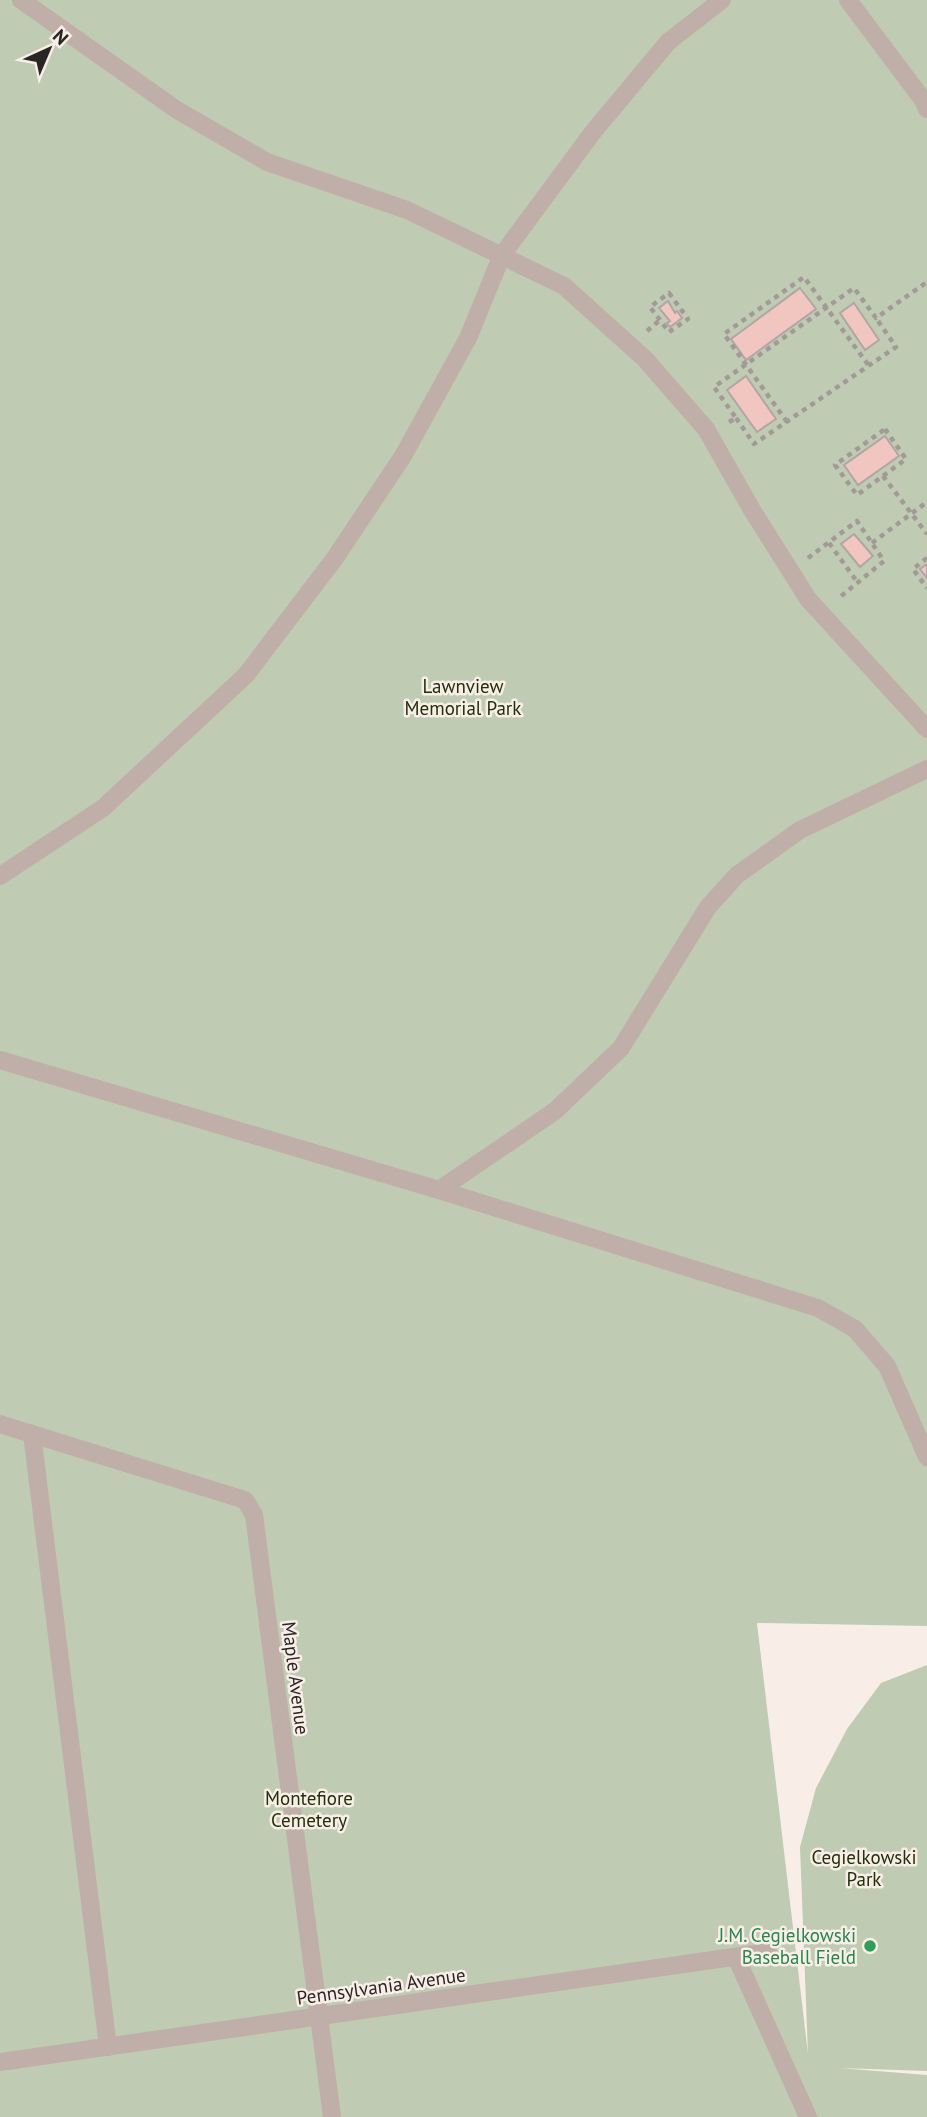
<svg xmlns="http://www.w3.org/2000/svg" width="927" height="2117" font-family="'PT Sans',sans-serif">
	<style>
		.green { fill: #c0cbb4 }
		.building { fill: #f1c6c1; stroke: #b2a5a4; stroke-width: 2 }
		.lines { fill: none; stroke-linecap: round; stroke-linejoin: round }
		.path { stroke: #a29a96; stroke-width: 4.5; stroke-dasharray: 5 5; stroke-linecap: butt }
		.service { stroke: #c0aea9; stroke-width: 18 }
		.leisure-dot { fill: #2e9e5b; stroke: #f8eee7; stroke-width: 2.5 }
		.labels { text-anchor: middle; stroke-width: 5; stroke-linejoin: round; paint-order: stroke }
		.park-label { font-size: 19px; fill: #203009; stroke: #f8eee7 }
		.street-label { font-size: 19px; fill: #2a2624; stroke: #f8eee7 }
		.leisure-label { font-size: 19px; fill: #27864d; stroke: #f8eee7; text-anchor: end }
	</style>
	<rect width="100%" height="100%" fill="#f8eee7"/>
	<polygon class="green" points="0,0 927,0 927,1626 757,1623 808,2054 800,1847 816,1788 847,1729 881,1683 927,1665 927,2071 839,2068 927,2075 927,2117 0,2117"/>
	<g class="building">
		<polygon points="800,288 816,309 746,360 731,339"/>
		<polygon points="668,301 675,313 677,311 682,318 670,327 667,323 670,321 659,308"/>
		<polygon points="854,303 879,340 865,350 840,313"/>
		<polygon points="746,376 776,419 757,432 727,390"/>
		<polygon points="885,436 899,456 858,485 844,465"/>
		<polygon points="854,534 873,556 860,567 841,544"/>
		<polygon points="927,564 927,578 920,569"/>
	</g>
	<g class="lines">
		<g class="path">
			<polygon points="669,293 688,319 669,332 650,307"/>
			<polyline points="647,331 660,320"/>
			<polyline points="736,418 754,444 896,347 876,318"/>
			<polyline points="729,422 736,418 714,387 854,288 876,318 927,282"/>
			<polyline points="787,422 724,334 804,277 869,366"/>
			<polygon points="885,429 906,459 857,495 835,465"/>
			<polyline points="883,476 927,534"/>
			<polyline points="829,543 858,583"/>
			<polyline points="872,543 927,502"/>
			<polyline points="808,558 857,521 884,561 840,597"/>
			<polyline points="927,558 913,569 927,588"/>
		</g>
		<g class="service">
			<polyline points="21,0 177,110 267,162 407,210 564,286 645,359 706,429 752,510 808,599 927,729"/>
			<polyline points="848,0 923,100 927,109"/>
			<polyline points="0,876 103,808 246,675 335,558 403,456 468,338 502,255 593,132 668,42 722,0"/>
			<polyline points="0,1060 439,1190 818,1308 855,1329 887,1366 927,1457"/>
			<polyline points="439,1190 555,1111 621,1048 708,907 737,875 800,830 927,769"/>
			<polyline points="0,1424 245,1500 254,1515 332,2117"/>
			<polyline points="32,1434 108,2047"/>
			<polyline points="736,1957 808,2117"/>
			<polyline points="0,2062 768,1952"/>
		</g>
	</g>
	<circle class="leisure-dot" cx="870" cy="1946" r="7"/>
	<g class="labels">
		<g class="park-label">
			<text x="463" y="693">Lawnview<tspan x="463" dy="22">Memorial Park</tspan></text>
			<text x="309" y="1805">Montefiore<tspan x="309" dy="22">Cemetery</tspan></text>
			<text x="864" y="1864">Cegielkowski<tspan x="864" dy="22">Park</tspan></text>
		</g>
		<g class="street-label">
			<text transform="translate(296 1678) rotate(83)" y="7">Maple Avenue</text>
			<text transform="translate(381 1986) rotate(-8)" y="7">Pennsylvania Avenue</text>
		</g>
		<g class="leisure-label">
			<text x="856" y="1942">J.M. Cegielkowski<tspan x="856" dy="22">Baseball Field</tspan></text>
		</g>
	</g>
	<g transform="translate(49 49) rotate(44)" stroke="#f8eee7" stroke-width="5" paint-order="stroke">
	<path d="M0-5L12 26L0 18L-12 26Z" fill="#2a2624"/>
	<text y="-10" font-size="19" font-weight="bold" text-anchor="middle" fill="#2a2624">N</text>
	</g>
</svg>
